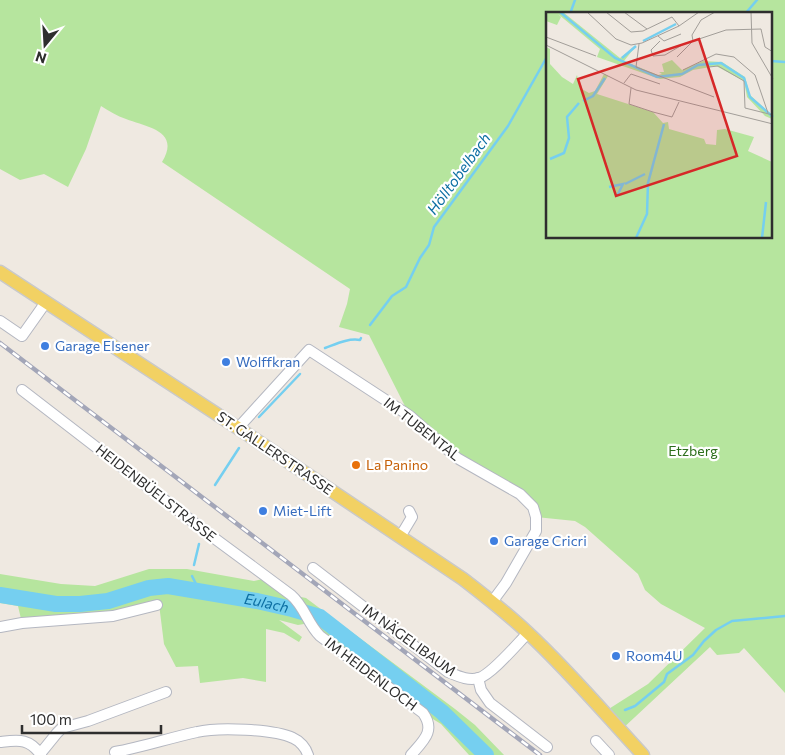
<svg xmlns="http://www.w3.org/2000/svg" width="785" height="755" font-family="Commissioner,sans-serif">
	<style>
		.green { fill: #b6e59e; fill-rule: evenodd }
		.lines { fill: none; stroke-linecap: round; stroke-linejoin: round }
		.stream { stroke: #75cff0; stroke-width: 2.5 }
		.river { stroke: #75cff0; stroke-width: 16 }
		.minor-casing { stroke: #b4b7c1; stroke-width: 12 }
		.major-casing { stroke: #c9c9c9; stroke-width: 15 }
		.minor { stroke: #fff; stroke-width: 10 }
		.major { stroke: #f2d163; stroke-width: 12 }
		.rail-casing { stroke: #a3a6b8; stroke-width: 4.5 }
		.rail { stroke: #fff; stroke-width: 2.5; stroke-dasharray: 8; stroke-linecap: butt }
		.shop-dot { fill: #3f7fe0; stroke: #fff; stroke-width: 2 }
		.food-dot { fill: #e8710a; stroke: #fff; stroke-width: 2 }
		.labels { text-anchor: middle; stroke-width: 4.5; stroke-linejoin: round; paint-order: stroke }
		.shop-label { font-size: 14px; fill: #366cbe; stroke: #fff; text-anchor: start }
		.street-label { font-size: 14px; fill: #2e2e2e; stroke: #fff }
		.park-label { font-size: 14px; fill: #2c6e1b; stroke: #fff }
		.food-label { font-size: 14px; fill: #c56008; stroke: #fff; text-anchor: start }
		.water-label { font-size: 15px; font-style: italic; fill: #0d6fa3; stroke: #fff }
		.inset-river { fill: none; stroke: #75cff0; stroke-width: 2.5 }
		.inset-road { fill: none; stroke: #a29e99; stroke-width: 1 }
		.view { fill: #d62828; fill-opacity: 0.15; stroke: #d62828; stroke-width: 2.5 }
		.inset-edge { fill: none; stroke: #2e2e2e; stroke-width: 2.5 }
	</style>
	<rect width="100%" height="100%" fill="#efe9e1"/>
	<g class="green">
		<path d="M0,0H785V693L744,648L739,653L717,655L710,647L620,731L604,712L648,684L705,628L661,604L645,590L638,574L585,527L575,521L536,517L533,507L457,458L410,416L369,335L339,327L347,304L350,289L162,162C181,131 147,127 126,119C117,116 109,111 101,106L86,149L68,187L44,174L20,180L0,169ZM548,14H771V238H548Z"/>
		<polygon points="149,569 187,569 254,581 267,578 291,595 306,598 455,709 475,725 504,755 469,755 441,724 423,713 310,623 298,625 279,620 302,637 299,642 284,633 266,629 266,682 243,678 200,683 198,666 176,667 164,644 159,604 113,616 22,623 18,606 0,603 0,574 61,584 95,586"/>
	</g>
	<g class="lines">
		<g class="stream">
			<polyline points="570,14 575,0"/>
			<polyline points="745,14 757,0"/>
			<polyline points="771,61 785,62"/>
			<polyline points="370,325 392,296 406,287 420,258 429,245 434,227 508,126 548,55"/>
			<path d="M325,348C336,344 348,338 360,340L361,338"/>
			<polyline points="259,417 300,374"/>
			<polyline points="215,485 239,448"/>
			<polyline points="194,565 199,544"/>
			<polyline points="192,576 200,592"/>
			<polyline points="625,710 635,706 664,682 667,674 693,655 704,641 716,630 732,621 785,616"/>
		</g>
		<path class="river" id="s1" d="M0,595L56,604H80L108,601L149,588L168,586L257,601L292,609L320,617L442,712L486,755"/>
		<defs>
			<g id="minor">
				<polyline points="0,321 22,336 46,302"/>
				<path d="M22,390L210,535L291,595C305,607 307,623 320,636L423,713C436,731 423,741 411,755"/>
				<polyline points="238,428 309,350 410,416 457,458 520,494 533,507 536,517 536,531 506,583 492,602"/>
				<polyline points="400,537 412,517 409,511"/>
				<path d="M313,568L448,672C458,676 468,681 479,678C492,674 517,644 528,633"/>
				<polyline points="0,627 22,623 113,616 157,605"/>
				<polyline points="478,678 481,690 490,703 547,747"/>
				<polyline points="596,741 609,755"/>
				<path d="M0,742C19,740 29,738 41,755"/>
				<path d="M115,752C143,747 169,738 197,732C218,727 274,729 293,738C300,741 306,748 308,755"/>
				<polyline points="40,754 57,733 62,728 88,721 166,692"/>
			</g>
			<path id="major" d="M0,272L238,428L463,579C485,596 507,613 528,633C569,671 605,714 643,755"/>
		</defs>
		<use href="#minor" class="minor-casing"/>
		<use href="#major" class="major-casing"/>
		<use href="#minor" class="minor"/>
		<use href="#major" class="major"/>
		<defs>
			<polyline id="rail" points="0,343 540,755"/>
		</defs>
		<use href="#rail" class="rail-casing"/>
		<use href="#rail" class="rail"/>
	</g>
	<g class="shop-dot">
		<circle cx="45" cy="346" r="5"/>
		<circle cx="226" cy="362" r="5"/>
		<circle cx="263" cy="511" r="5"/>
		<circle cx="494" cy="541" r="5"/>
		<circle cx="616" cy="656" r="5"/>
	</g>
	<circle class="food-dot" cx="356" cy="465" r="5"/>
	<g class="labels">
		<g class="shop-label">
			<text x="55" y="351">Garage Elsener</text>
			<text x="236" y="367">Wolffkran</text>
			<text x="273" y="516">Miet-Lift</text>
			<text x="504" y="546">Garage Cricri</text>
			<text x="626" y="661">Room4U</text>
		</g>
		<g class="street-label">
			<text transform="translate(422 429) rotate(38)" y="5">IM TUBENTAL</text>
			<text transform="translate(275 453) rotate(34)" y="5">ST. GALLERSTRASSE</text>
			<text transform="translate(156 493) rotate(38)" y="5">HEIDENBÜELSTRASSE</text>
			<text transform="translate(409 640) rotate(36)" y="5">IM NÄGELIBAUM</text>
			<text transform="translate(371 674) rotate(37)" y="5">IM HEIDENLOCH</text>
		</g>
		<g class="park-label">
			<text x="693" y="456">Etzberg</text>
		</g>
		<g class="food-label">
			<text x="366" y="470">La Panino</text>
		</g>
		<g class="water-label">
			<text transform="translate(459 174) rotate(-54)" y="5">Hölltobelbach</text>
			<text dy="5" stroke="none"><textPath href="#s1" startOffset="271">Eulach</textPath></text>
		</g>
	</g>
	<g transform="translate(546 12)">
		<rect width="226" height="226" fill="#efe9e1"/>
		<path d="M0,0H17L74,46L90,34L78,49L112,63L116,62L113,60H118L116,52L126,48L136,58L157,49L176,50L199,65L204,83L226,103V107L219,104L201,85L198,69L170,54L147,58L134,65L114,67L51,45L54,37L12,2L15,5L11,13L0,9ZM0,35L4,37V52L16,65L27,72L31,63L34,76L43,81L49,79L58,62L62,64L51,82L107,100L117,111L122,110L123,117L158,127L160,132L170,133L171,118L179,117L208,125L202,139L226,150V226H0Z" fill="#b6e59e"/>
		<path class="inset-river" d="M14,0L69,46L111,65L136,62L152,53L175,51L198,66L204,85L227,105M97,29L130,12M76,46L90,34M37,89L47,84L59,66M4,147L18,141L23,126L21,105L33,91M79,172L99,162M63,175L77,172L71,184M90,226L101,202L102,171L118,112M216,226L220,190"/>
		<path class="inset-road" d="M41,0L70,27L85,33L96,31L133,14L153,0M60,0L85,20L97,19L126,5L133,14M78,0L101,17M169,0L155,8L146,23L147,29L180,18L215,17L219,35L227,40M205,0L206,31L227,67M112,24L118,29L135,22M0,25L50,44M114,29L105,38L107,44L119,43L136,33M93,32L90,55L168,85M0,33L90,78L227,112M131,45L147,29M163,55L172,54L198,69L199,96L227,103M137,58L170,42L188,45L209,63L222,101M78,71L85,62L114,72M85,76L83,92L107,100L126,105L133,90"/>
		<path class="view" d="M153,27L191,144L70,184L32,67Z"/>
		<rect width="226" height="226" class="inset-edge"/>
	</g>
	<g transform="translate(45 45) rotate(198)" stroke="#ffffff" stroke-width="4" paint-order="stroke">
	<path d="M0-4L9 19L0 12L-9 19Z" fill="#2e2e2e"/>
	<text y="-8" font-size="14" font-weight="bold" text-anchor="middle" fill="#2e2e2e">N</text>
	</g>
	<path d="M22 725v8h139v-8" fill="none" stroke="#2e2e2e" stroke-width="2.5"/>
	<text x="30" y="725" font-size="15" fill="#2e2e2e" stroke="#ffffff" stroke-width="4" paint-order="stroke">100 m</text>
</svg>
